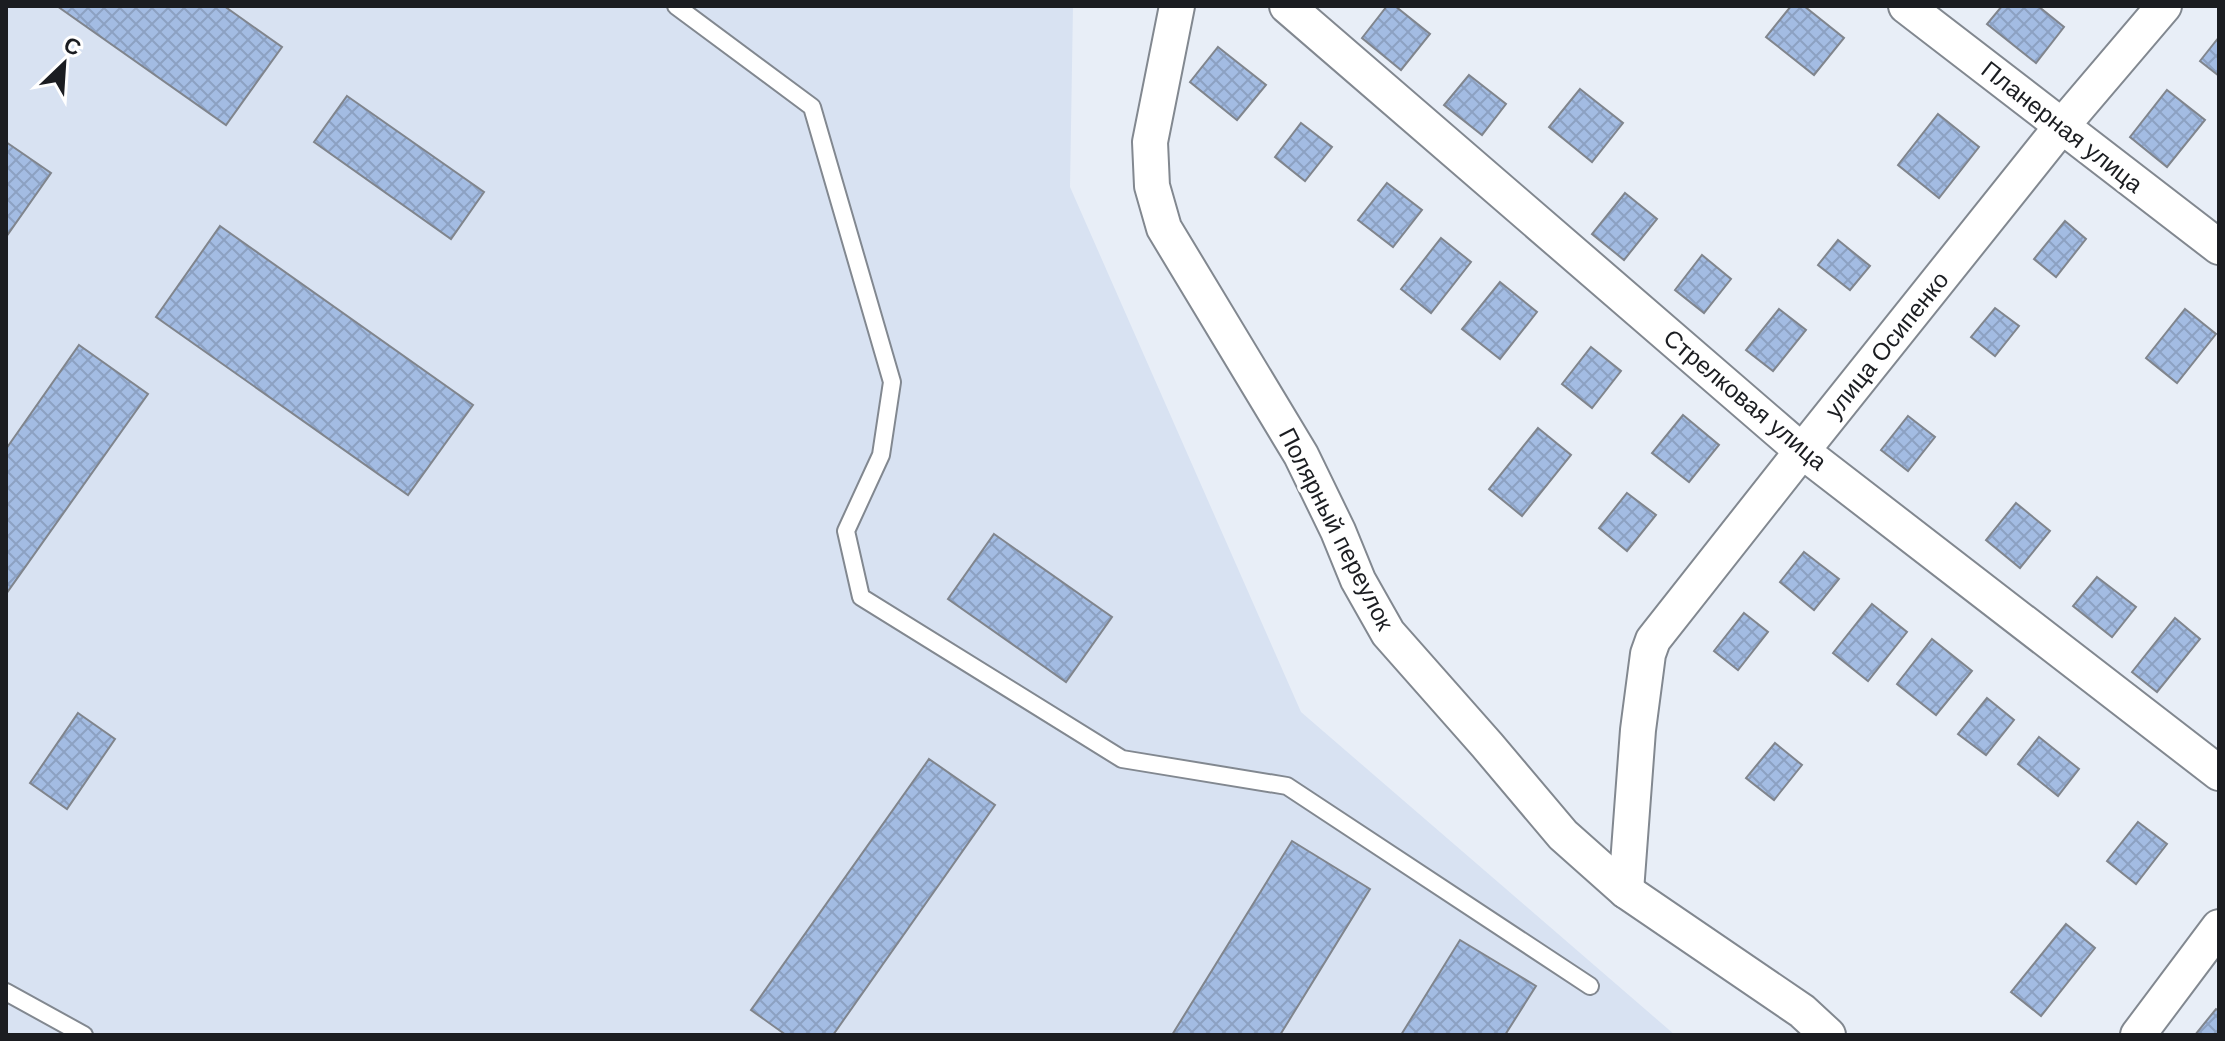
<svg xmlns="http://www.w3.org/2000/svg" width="2225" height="1041" font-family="Arial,sans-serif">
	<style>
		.built { fill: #d8e2f2 }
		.building { fill: url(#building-cross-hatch); stroke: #80858d; stroke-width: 2 }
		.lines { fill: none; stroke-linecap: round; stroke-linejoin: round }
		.lane-casing { stroke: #828890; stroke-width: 20 }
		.street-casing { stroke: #828890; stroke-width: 38 }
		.lane { stroke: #fff; stroke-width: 16 }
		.street { stroke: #fff; stroke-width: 34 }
		.labels { text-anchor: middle; stroke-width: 6; stroke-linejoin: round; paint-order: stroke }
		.street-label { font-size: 24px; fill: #1b1d21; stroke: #fff }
	</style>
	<defs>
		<pattern id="building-cross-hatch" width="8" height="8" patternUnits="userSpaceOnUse" patternTransform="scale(2)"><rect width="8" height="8" fill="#a3bce3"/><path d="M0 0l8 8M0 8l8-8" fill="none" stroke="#8ca1c2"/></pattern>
	</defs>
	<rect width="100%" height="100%" fill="#e8eef7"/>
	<polygon class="built" points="6,6 1073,6 1070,187 1301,712 1675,1035 6,1035"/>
	<g class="building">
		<polygon points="57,6 224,6 282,47 226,125"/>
		<polygon points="1387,6 1395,6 1430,34 1401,70 1362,38"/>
		<polygon points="1791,6 1804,6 1844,38 1814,75 1766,37"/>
		<polygon points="2002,6 2038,6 2064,27 2036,63 1987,24"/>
		<polygon points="2219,37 2219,76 2200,61"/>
		<polygon points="1218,47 1266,85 1237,120 1190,82"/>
		<polygon points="1469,75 1506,104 1482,135 1444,105"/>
		<polygon points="1580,89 1623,123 1592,162 1549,127"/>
		<polygon points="2167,90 2205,120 2167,167 2130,137"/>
		<polygon points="347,96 484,192 451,239 314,142"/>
		<polygon points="1938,114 1979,147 1939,198 1898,165"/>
		<polygon points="1301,123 1332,147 1305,181 1275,157"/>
		<polygon points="6,142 51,173 6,237"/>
		<polygon points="1387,183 1422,210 1393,247 1358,220"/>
		<polygon points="1625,193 1657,219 1624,260 1592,234"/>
		<polygon points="2065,221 2086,239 2056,277 2034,259"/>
		<polygon points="220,226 473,405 408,495 156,317"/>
		<polygon points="1441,238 1471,262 1431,313 1401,289"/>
		<polygon points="1838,240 1870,266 1850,290 1818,265"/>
		<polygon points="1702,255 1731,279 1704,313 1675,290"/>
		<polygon points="1500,282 1537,312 1500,359 1462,329"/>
		<polygon points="1995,308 2019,326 1995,356 1971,337"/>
		<polygon points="1779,309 1806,330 1773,371 1746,350"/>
		<polygon points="2185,309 2216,334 2177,383 2146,358"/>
		<polygon points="79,345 148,394 6,594 6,449"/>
		<polygon points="1591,347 1621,371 1592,408 1562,384"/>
		<polygon points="1683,415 1719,445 1689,482 1652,453"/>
		<polygon points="1908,416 1935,437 1908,471 1881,450"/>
		<polygon points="1538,428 1571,455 1522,516 1489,489"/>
		<polygon points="1627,493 1656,515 1627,551 1599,528"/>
		<polygon points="2016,503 2050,531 2020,568 1986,540"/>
		<polygon points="994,534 1112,617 1066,682 948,599"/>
		<polygon points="1804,552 1839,579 1814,610 1780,582"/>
		<polygon points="2097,577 2136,607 2112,637 2073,606"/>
		<polygon points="1872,604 1907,632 1868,681 1833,653"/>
		<polygon points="1744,613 1768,632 1738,670 1714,651"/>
		<polygon points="2175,618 2200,639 2157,692 2132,672"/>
		<polygon points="1932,639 1972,671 1936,715 1897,684"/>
		<polygon points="1987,698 2014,720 1986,755 1958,734"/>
		<polygon points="78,713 115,739 67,809 30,783"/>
		<polygon points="2039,737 2079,769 2058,796 2018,764"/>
		<polygon points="1775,743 1802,765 1774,800 1746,778"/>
		<polygon points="929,759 995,805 833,1035 786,1035 751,1010"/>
		<polygon points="2138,822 2167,844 2136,884 2107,861"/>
		<polygon points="1292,841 1370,889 1280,1035 1172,1035"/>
		<polygon points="2066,924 2095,948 2041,1016 2011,992"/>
		<polygon points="1460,940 1536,986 1505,1035 1401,1035"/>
		<polygon points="2216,1009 2219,1011 2219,1035 2195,1035"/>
	</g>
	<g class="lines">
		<defs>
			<g id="lane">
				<polyline points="676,6 812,107 892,382 881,455 846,531 861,597 1122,759 1287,786 1590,986"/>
				<polyline points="6,992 84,1035"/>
			</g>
			<g id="street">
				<polyline points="1177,6 1150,142 1152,186 1164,228 1301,455 1338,531 1358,580 1388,633 1487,745 1563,835 1626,891 1802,1011 1828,1035"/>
				<polyline points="1287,6 1802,451 2219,773"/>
				<polyline points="1906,6 2219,247"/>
				<polyline points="1626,891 1638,730 1648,654 1653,640 1802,451 2061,127 2164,6"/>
				<polyline points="2138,1035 2219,927"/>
			</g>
		</defs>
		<use href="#lane" class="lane-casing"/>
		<use href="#street" class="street-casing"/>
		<use href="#lane" class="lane"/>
		<use href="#street" class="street"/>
	</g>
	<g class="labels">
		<g class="street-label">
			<text transform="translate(2062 127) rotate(38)" y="8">Планерная улица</text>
			<text transform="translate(1887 345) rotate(-51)" y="8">улица Осипенко</text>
			<text transform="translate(1745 400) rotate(40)" y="8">Стрелковая улица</text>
			<text transform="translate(1336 529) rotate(63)" y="8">Полярный переулок</text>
		</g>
	</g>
	<rect width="2225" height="1041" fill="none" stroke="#1b1d21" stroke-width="16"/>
	<g transform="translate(64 64) rotate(25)" stroke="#ffffff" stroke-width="6" paint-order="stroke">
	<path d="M0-6L14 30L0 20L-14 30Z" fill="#1b1d21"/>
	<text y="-12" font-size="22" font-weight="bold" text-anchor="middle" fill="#1b1d21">С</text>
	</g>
</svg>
